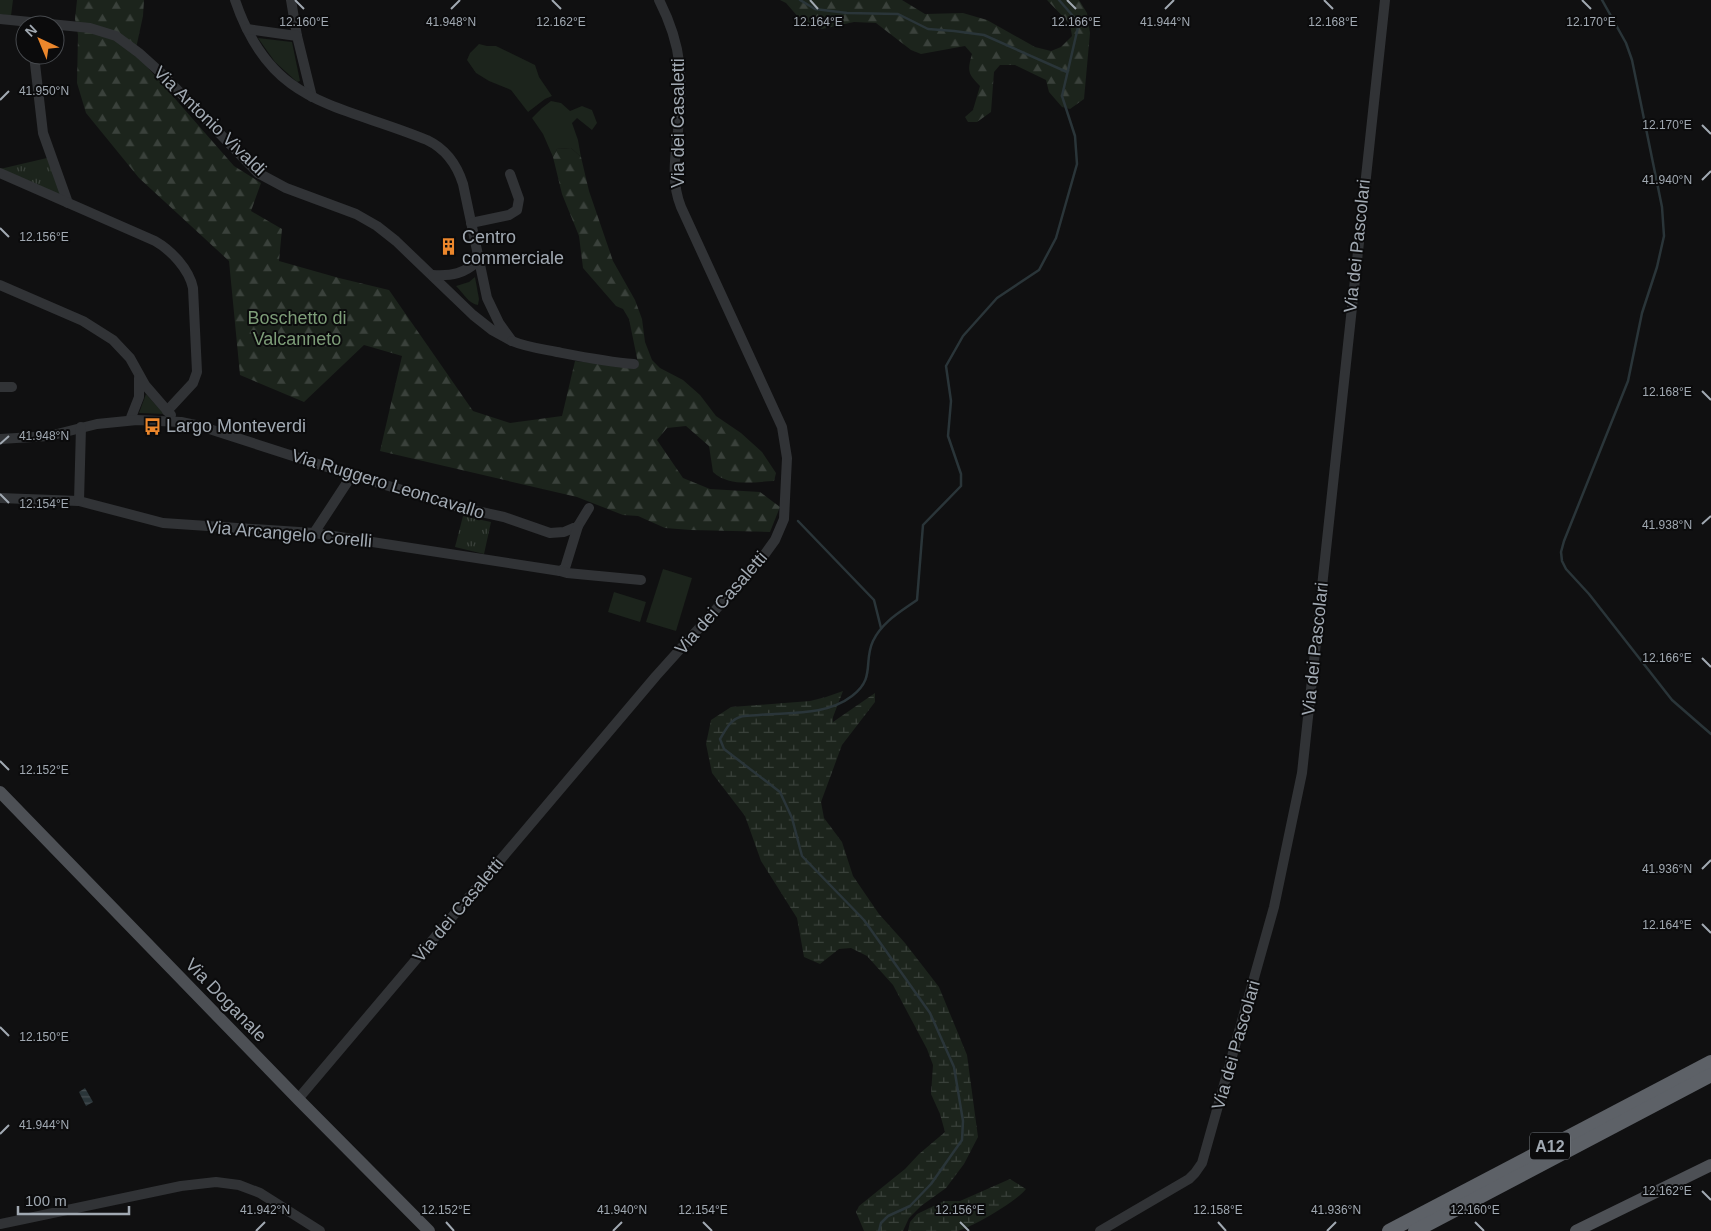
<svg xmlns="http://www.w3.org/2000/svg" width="1711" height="1231" font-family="Arial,sans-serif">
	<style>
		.grass { fill: #1c241c }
		.forest { fill: url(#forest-firs) }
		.wetland { fill: url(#wetland-marsh) }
		.park { fill: url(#park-tufts) }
		.water { fill: url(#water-rules) }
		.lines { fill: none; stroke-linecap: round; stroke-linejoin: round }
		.stream { stroke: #2a3539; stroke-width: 2.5 }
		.minor { stroke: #313336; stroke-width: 10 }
		.major { stroke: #4d5055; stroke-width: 12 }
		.highway { stroke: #5d6167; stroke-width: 14 }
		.ticks { fill: none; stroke: #a1a9b2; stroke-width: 2 }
		.labels { text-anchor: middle; stroke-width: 4; stroke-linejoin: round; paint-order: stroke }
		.shield { fill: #0b0b0c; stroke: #747a80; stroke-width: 1 }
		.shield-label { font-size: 16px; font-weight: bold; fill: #a1a9b2 }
		.street-label { font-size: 18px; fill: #a1a9b2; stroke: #0b0b0c }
		.poi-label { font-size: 18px; fill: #a1a9b2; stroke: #0b0b0c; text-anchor: start }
		.park-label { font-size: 18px; fill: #7d9d78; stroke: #0b0b0c }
		.ticks-label { font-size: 12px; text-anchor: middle; fill: #a1a9b2; stroke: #0b0b0c; stroke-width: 4; stroke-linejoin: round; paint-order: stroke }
	</style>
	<defs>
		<pattern id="forest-firs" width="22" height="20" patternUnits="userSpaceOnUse" patternTransform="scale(1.25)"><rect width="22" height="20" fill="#1c241c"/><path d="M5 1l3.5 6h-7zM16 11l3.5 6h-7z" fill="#3a413b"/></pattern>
		<pattern id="wetland-marsh" width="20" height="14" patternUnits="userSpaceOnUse" patternTransform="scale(1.25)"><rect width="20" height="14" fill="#1c241c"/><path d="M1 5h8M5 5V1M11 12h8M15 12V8" fill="none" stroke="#3a413b"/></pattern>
		<pattern id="park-tufts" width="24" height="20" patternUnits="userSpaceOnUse" patternTransform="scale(1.25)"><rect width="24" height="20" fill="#1c241c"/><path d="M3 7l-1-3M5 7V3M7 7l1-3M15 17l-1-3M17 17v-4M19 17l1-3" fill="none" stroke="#3a413b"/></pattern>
		<pattern id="water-rules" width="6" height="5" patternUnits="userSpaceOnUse" patternTransform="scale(1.25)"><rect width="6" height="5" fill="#2a3539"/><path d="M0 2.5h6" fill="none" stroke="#464f53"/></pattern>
	</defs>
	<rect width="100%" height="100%" fill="#101011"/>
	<g class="grass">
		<polygon points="0,0 13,0 11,16 0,14"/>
		<polygon points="258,38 292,42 300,81 297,82 275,62"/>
		<polygon points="479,44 487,46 496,46 535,65 539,77 552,96 545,99 528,112 511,90 489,81 476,73 467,60 470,53"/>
		<polygon points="551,101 561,103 570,111 582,106 592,110 597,123 592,130 577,118 572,123 578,140 581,157 571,148 557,149 553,157 543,134 532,118 542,108"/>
		<path d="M475,277L479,299L478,305C469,304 463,293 456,286L469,282Z"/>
		<polygon points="146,394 164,414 139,413"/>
		<polygon points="663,569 692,578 676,631 646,622"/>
		<polygon points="614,592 646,602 640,622 608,612"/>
	</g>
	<g class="forest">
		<path d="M77,0H144L143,16L135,53L234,166L261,183L251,211L282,229L279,261L339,278L389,290L473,411L510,423L562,416L575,361L619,366L638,363L629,319L623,309L616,306L583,268L579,236L562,194L553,157L557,149L571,148L581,157L589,191L613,261L635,300L642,319L645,342L652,360L660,368L683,380L700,395L716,416L741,433L762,452L776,473L774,481C753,482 729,487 713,472L709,446L686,426L667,428L657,440L683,478L710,489L760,492L780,507L770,532L691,530L665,528L638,516L623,515L577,497L380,451L402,356L364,345L304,402L240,375L229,261L139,178L86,113L77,83L78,35L75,19Z"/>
		<path d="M780,0H902L925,14L963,13L987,20L1035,47L1051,51L1061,47L1072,36L1070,24L1047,0H1079L1087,13L1090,33L1084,99L1070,109L1062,107L1049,92L1046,80L1015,65H1000L994,72L991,112L977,122H968L965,117L973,110L980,86C968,74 967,71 972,54L965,46L921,54L911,50L876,23L854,22L822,29L799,18L786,3Z"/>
	</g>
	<g class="wetland">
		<polygon points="843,691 833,717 833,722 875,693 875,702 842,745 821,802 824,818 842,842 853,876 879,914 905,943 939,987 967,1055 978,1137 964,1164 946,1188 921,1206 909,1218 903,1231 864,1231 856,1212 859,1206 905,1169 919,1154 945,1132 940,1114 931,1094 933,1065 927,1049 893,985 867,956 851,948 839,949 820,964 804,957 797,918 761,861 745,816 712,773 706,744 711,720 731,707 810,701 826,697"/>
		<path d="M1010,1179L1026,1189C1017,1201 970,1229 956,1231C940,1231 924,1231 908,1231L910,1222L917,1214L944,1201H960Z"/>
	</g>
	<g class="park">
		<polygon points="47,158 62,197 0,169"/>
		<polygon points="463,516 491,522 484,554 455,547"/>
	</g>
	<polygon class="water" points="85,1088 93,1102 86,1106 79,1092"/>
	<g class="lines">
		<g class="stream">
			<polyline points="800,0 815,9 847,13 898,14 928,29 954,31 984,35 1067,72"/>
			<polyline points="1602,0 1626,43 1632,60 1662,207 1664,236 1657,267 1642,313 1628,381 1564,541 1561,552 1562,561 1566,569 1589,594 1672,700 1711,734"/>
			<polyline points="798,521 874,600 881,628"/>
			<path d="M879,1231L881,1223L888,1216L910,1206L931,1184L962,1140L963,1121L954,1067L930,1013L864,920L802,856L792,818L780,792L724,749L720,739C725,731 730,720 740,717C746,715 753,716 759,715C789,712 826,716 852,696C876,678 863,662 873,641C882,622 900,612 917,600L923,525L961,486V474L948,436L951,401L946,366L963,336L997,298L1039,270L1056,238L1077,164L1075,136L1062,96L1079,23L1059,0"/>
		</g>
		<g class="minor">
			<polyline points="291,0 297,36 312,97"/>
			<path d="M0,19L90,28L116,36L139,53L160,72L258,173L286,188L356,214L377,226L396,241L473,315L492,330L512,341L499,323L487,298L463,184C457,165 446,149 427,140C338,103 271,107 235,0"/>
			<polyline points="247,29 297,36"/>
			<polyline points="34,55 43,133 68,203"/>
			<path d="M0,173L155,241C171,250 189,269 193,288L197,372L193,383L167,411"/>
			<polyline points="471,223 509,215 517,210 519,199 510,174"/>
			<path d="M433,275C452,276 464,274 479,260"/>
			<polyline points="0,285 83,321 113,340 130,358 145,385 171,415"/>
			<path d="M512,341C526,347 542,349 557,352C583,357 608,362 634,364"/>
			<polyline points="0,387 12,387"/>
			<polyline points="130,420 139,397 139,378"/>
			<polyline points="0,439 49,436 97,424 137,420 181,422 200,426 352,475 459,507 504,517 550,533 564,532 578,526 589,508"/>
			<polyline points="0,498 79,501 163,523 314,533 560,571 565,568 578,526"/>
			<polyline points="79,501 81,427"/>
			<polyline points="314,533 352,475"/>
			<polyline points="560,571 567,573 641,580"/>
			<path d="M298,1099L656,676L762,558L775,540L784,519L787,458L782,427L681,207C671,182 675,157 678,131C682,78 684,49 659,0"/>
			<polyline points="0,1224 181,1186 216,1182 239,1185 260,1193 320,1231"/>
			<polyline points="1100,1231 1189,1179 1195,1173 1202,1163 1274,907 1302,773 1385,0"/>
		</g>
		<g class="major">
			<polyline points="0,792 298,1099 429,1231"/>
			<polyline points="1576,1231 1711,1165"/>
		</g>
		<g class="highway">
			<polyline points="1389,1231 1711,1062"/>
			<polyline points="1415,1231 1711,1075"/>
		</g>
	</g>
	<path class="ticks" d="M295,0L304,9M552,0L561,9M810,0L818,9M1067,0L1076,9M1324,0L1333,9M1582,0L1591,9M451,9L460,0M1165,9L1174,0M0,100L9,91M1702,125L1711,134M1702,180L1711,171M0,228L9,237M1702,391L1711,400M0,444L9,436M0,494L9,503M1702,524L1711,516M1702,658L1711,667M0,761L9,770M1702,869L1711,860M1702,924L1711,933M0,1027L9,1036M0,1134L9,1125M1702,1191L1711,1200M446,1222L454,1231M703,1222L712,1231M960,1222L969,1231M1218,1222L1226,1231M1475,1222L1484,1231M256,1231L265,1222M613,1231L622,1222M1327,1231L1336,1222"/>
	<defs>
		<symbol id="building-bare" viewBox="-9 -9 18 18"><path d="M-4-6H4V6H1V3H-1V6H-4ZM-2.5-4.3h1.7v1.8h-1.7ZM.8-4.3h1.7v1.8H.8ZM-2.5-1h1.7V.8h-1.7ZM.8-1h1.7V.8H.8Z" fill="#ec872c" stroke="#0b0b0c" stroke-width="2.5" paint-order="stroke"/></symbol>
		<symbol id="bus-bare" viewBox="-9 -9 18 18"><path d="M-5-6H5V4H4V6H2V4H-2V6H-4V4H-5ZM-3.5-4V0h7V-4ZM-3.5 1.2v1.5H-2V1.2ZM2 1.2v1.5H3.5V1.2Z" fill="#ec872c" stroke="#0b0b0c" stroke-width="2.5" paint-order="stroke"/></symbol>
	</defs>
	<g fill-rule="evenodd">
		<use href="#building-bare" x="436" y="234" width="25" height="25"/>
		<use href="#bus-bare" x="140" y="414" width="25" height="25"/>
	</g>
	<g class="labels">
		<rect class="shield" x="1530" y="1132.5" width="40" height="27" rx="4"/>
		<g class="shield-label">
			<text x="1550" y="1152">A12</text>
		</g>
		<g class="street-label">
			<text transform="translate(210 121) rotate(44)" y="6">Via Antonio Vivaldi</text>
			<text transform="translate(678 123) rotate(-90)" y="6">Via dei Casaletti</text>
			<text transform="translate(1357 246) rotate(-84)" y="6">Via dei Pascolari</text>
			<text transform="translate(388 484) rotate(17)" y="6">Via Ruggero Leoncavallo</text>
			<text transform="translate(289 534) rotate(5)" y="6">Via Arcangelo Corelli</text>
			<text transform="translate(721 603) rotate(-49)" y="6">Via dei Casaletti</text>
			<text transform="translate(1315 649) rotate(-84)" y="6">Via dei Pascolari</text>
			<text transform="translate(458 910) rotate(-50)" y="6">Via dei Casaletti</text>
			<text transform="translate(226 1000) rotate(46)" y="6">Via Doganale</text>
			<text transform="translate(1236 1045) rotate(-74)" y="6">Via dei Pascolari</text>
		</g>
		<g class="poi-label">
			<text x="462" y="243">Centro<tspan x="462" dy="21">commerciale</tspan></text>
			<text x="166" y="432">Largo Monteverdi</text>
		</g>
		<g class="park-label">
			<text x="297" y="324">Boschetto di<tspan x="297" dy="21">Valcanneto</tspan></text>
		</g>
	</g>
	<g class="ticks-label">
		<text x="451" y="26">41.948°N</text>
		<text x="1165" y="26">41.944°N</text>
		<text x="1076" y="26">12.166°E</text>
		<text x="1591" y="26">12.170°E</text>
		<text x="304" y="26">12.160°E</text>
		<text x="561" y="26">12.162°E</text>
		<text x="818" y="26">12.164°E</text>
		<text x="1333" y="26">12.168°E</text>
		<text x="44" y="95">41.950°N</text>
		<text x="1667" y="129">12.170°E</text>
		<text x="1667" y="184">41.940°N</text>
		<text x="44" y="241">12.156°E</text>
		<text x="1667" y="396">12.168°E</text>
		<text x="44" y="440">41.948°N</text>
		<text x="44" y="508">12.154°E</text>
		<text x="1667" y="529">41.938°N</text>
		<text x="1667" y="662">12.166°E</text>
		<text x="44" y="774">12.152°E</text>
		<text x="1667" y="873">41.936°N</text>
		<text x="1667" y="929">12.164°E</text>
		<text x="44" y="1041">12.150°E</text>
		<text x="44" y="1129">41.944°N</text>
		<text x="1667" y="1195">12.162°E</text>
		<text x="446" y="1214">12.152°E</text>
		<text x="703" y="1214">12.154°E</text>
		<text x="960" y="1214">12.156°E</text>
		<text x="1218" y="1214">12.158°E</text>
		<text x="1475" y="1214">12.160°E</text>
		<text x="265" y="1214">41.942°N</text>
		<text x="622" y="1214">41.940°N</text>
		<text x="1336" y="1214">41.936°N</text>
	</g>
	<g transform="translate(40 40) rotate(316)"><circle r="24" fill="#0b0b0c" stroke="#474a4e"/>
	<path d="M0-4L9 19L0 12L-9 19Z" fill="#ec872c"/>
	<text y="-8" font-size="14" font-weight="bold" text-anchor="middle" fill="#a1a9b2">N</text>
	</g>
	<path d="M18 1206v8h111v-8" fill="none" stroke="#a1a9b2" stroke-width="2.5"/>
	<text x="25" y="1206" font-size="15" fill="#a1a9b2" stroke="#0b0b0c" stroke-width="4" paint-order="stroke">100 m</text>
</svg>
